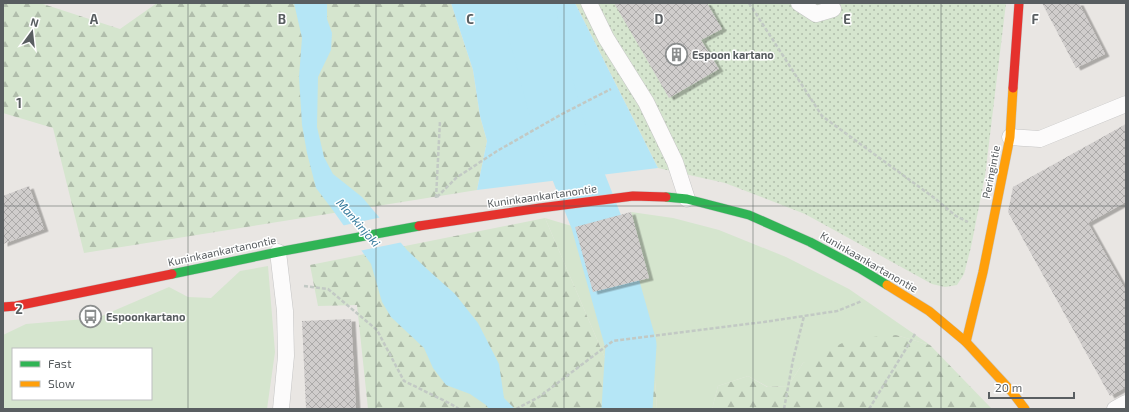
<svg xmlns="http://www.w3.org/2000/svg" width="1129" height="412" font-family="'Exo 2',sans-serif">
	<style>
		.grass { fill: #d5e5ce; fill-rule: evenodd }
		.forest { fill: url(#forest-firs) }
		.garden { fill: url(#garden-dots) }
		.water { fill: #b5e6f6 }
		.pier { fill: #e9e6e3 }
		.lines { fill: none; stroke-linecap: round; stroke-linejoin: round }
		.river { stroke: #b5e6f6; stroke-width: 51 }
		.building { fill: url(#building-cross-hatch); filter: url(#shadow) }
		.lane-casing { stroke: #c5c5c5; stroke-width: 17 }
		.fast-casing { stroke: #c5c5c5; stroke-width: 10 }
		.slow-casing { stroke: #c5c5c5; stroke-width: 10 }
		.jam-casing { stroke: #c5c5c5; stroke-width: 10 }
		.path { stroke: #c2c9c4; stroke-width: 2.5; stroke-dasharray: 4 2; stroke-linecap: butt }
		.lane { stroke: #fcfbfb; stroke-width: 16 }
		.fast { stroke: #30b455; stroke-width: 9 }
		.slow { stroke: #ff9f0a; stroke-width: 9 }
		.jam { stroke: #e5322d; stroke-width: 9 }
		.grid { fill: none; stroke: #595e61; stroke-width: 1; stroke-opacity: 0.55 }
		.labels { text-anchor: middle; stroke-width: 3; stroke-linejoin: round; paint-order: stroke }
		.poi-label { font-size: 11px; font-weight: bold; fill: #595e61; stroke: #fff; text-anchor: start }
		.street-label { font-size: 11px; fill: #595e61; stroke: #fff }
		.water-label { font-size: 12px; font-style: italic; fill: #387c9d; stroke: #fff }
		.grid-label { font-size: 13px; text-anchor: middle; font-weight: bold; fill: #595e61; stroke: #fff; stroke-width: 3; stroke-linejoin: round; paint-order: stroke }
	</style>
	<defs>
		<pattern id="forest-firs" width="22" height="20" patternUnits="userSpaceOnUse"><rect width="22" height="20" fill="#d5e5ce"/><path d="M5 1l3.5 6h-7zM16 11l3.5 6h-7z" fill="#b0bdab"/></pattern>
		<pattern id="garden-dots" width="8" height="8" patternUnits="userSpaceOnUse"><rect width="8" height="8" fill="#d5e5ce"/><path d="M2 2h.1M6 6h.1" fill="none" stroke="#b0bdab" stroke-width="1.8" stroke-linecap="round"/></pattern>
		<pattern id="building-cross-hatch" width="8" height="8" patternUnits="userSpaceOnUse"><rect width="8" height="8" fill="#d0cdcc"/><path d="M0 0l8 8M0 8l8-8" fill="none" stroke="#acaaa9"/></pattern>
		<filter id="shadow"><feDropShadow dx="4.5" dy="2.5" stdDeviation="0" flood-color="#0004"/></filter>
	</defs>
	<rect width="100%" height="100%" fill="#e9e6e3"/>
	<g class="grass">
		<polygon points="631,212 673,218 719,230 786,257 849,289 930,345 896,335 803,363 788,386 768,387 748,376 718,386 712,409 657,409 655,380 608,365 545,218 575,227 593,292 649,278"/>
		<path d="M268,266L275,352L267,409H3V335L26,324L97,318L169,287L188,297L211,298L240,271ZM13,349H151V399H13Z"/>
	</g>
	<g class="forest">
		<polygon points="3,3 40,3 120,29 157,3 451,3 473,70 480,116 487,141 477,190 84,253 53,128 3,113"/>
		<polygon points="545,218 608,365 655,380 657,409 368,409 357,305 318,306 310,265"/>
		<polygon points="896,335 930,345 992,409 712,409 718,386 748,376 767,387 788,386 803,363 850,339"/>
	</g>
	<polygon class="garden" points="575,3 1006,3 985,176 971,247 964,274 957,285 945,287 932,284 805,214 725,183 658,168"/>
	<g class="water">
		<polygon points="294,3 327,3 327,19 332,33 331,50 318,77 317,127 324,157 333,174 362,197 407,250 427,269 455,294 478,323 499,364 504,398 515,409 489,409 486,405 470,394 446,385 433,368 424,348 391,317 382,302 371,264 332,209 316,188 307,153 302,125 299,77 302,38"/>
		<polygon points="451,3 575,3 658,168 477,190 487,141 480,116 473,70"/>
		<polygon points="620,353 623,358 630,409 618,409 611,376 614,355"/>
	</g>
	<polygon class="pier" points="382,217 403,242 359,251 341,226"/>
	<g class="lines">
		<polyline class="river" points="529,3 536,40 559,127 596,221 631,345 627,409"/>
	</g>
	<g class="building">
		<polygon points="614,3 707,3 722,29 701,40 719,69 669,98"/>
		<polygon points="1042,3 1079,3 1105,54 1076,68"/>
		<polygon points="1126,124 1126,202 1088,223 1126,291 1126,387 1110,396 1008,212 1013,187"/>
		<polygon points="29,186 44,229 3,244 3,196"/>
		<polygon points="631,212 649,278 593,292 575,227"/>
		<polygon points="351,319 356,409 306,409 302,321"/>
	</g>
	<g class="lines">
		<defs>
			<g id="lane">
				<polyline points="589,3 606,38 646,102 675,162 687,199"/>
				<polyline points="799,3 816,14 833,9"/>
				<polyline points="1010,137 1040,139 1126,104"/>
				<polyline points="278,252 285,311 286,356 281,409"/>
				<polyline points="1115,409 1126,403"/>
			</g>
			<g id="fast">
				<polyline points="666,197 687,199 749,215 810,242 859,268 887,285"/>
				<polyline points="172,274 278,252 419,226"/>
			</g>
			<g id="slow">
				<polyline points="887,285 929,311 966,342 1012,392 1025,409"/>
				<polyline points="966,342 983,272 1010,137 1013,88"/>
			</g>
			<g id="jam">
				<polyline points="1013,88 1019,3"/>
				<polyline points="419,226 540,208 633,196 666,197"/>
				<polyline points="3,307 16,306 172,274"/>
			</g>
		</defs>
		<use href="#lane" class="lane-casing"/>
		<use href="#fast" class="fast-casing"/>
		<use href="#slow" class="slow-casing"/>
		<use href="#jam" class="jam-casing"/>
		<g class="path">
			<polyline points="749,3 822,116 933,197 956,216 968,222"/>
			<polyline points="437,197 456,178 497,151 562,114 611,89"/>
			<polyline points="436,198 440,121"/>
			<polyline points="304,286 328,289 377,330 404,381 449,403 459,409"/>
			<polyline points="516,409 539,397 613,341 764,322 837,311 862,301"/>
			<polyline points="784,409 793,360 804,316"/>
			<polyline points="869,409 915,334"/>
		</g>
		<use href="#lane" class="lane"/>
		<use href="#fast" class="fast"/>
		<use href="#slow" class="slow"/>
		<use href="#jam" class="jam"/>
	</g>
	<path class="grid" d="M188,3V409M376,3V409M564,3V409M753,3V409M941,3V409M3,206H1126"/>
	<defs>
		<symbol id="building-ring" viewBox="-11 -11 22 22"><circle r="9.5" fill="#fff" stroke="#8b8e8e" stroke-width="1.5"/><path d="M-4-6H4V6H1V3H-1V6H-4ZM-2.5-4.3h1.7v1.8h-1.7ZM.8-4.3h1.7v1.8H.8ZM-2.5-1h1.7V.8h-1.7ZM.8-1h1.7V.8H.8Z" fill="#8b8e8e"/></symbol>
		<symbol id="bus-ring" viewBox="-11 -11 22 22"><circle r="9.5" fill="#fff" stroke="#8b8e8e" stroke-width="1.5"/><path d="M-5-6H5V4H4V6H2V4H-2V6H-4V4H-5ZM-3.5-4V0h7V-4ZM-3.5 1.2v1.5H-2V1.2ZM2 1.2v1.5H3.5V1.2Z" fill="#8b8e8e"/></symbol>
	</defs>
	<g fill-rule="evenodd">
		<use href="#building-ring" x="664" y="42" width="25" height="25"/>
		<use href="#bus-ring" x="78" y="304" width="25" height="25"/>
	</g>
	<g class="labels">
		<g class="poi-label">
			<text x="692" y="59">Espoon kartano</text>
			<text x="106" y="321">Espoonkartano</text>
		</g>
		<g class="street-label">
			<text transform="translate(991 172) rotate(-79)" y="4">Peringintie</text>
			<text transform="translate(542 196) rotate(-8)" y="4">Kuninkaankartanontie</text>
			<text transform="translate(222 251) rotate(-12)" y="4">Kuninkaankartanontie</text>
			<text transform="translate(869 262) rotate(30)" y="4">Kuninkaankartanontie</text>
		</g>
		<g class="water-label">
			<text transform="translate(358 223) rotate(49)" y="4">Mankinjoki</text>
		</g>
	</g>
	<g class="grid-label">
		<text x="94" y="24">A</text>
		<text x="282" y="24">B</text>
		<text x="470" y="24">C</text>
		<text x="659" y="24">D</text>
		<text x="847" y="24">E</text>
		<text x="1035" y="24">F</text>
		<text x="19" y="108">1</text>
		<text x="19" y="314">2</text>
	</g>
	<rect width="1129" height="412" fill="none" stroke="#595e61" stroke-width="8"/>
	<rect x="12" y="348" width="140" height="52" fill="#ffffff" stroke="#bdbfc0"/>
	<rect x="20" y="361" width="20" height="6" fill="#30b455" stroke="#bdbfc0"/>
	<text x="48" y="368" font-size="12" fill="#595e61">Fast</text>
	<rect x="20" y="381" width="20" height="6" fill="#ff9f0a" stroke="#bdbfc0"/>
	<text x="48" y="388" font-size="12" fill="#595e61">Slow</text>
	<g transform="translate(32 32) rotate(15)" stroke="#ffffff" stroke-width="3" paint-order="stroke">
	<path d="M0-3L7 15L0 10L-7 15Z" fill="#595e61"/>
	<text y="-6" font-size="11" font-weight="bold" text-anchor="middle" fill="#595e61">N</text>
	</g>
	<path d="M989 392v6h85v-6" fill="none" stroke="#595e61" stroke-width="2"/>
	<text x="995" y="392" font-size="12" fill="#595e61" stroke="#ffffff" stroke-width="3" paint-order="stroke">20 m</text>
</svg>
